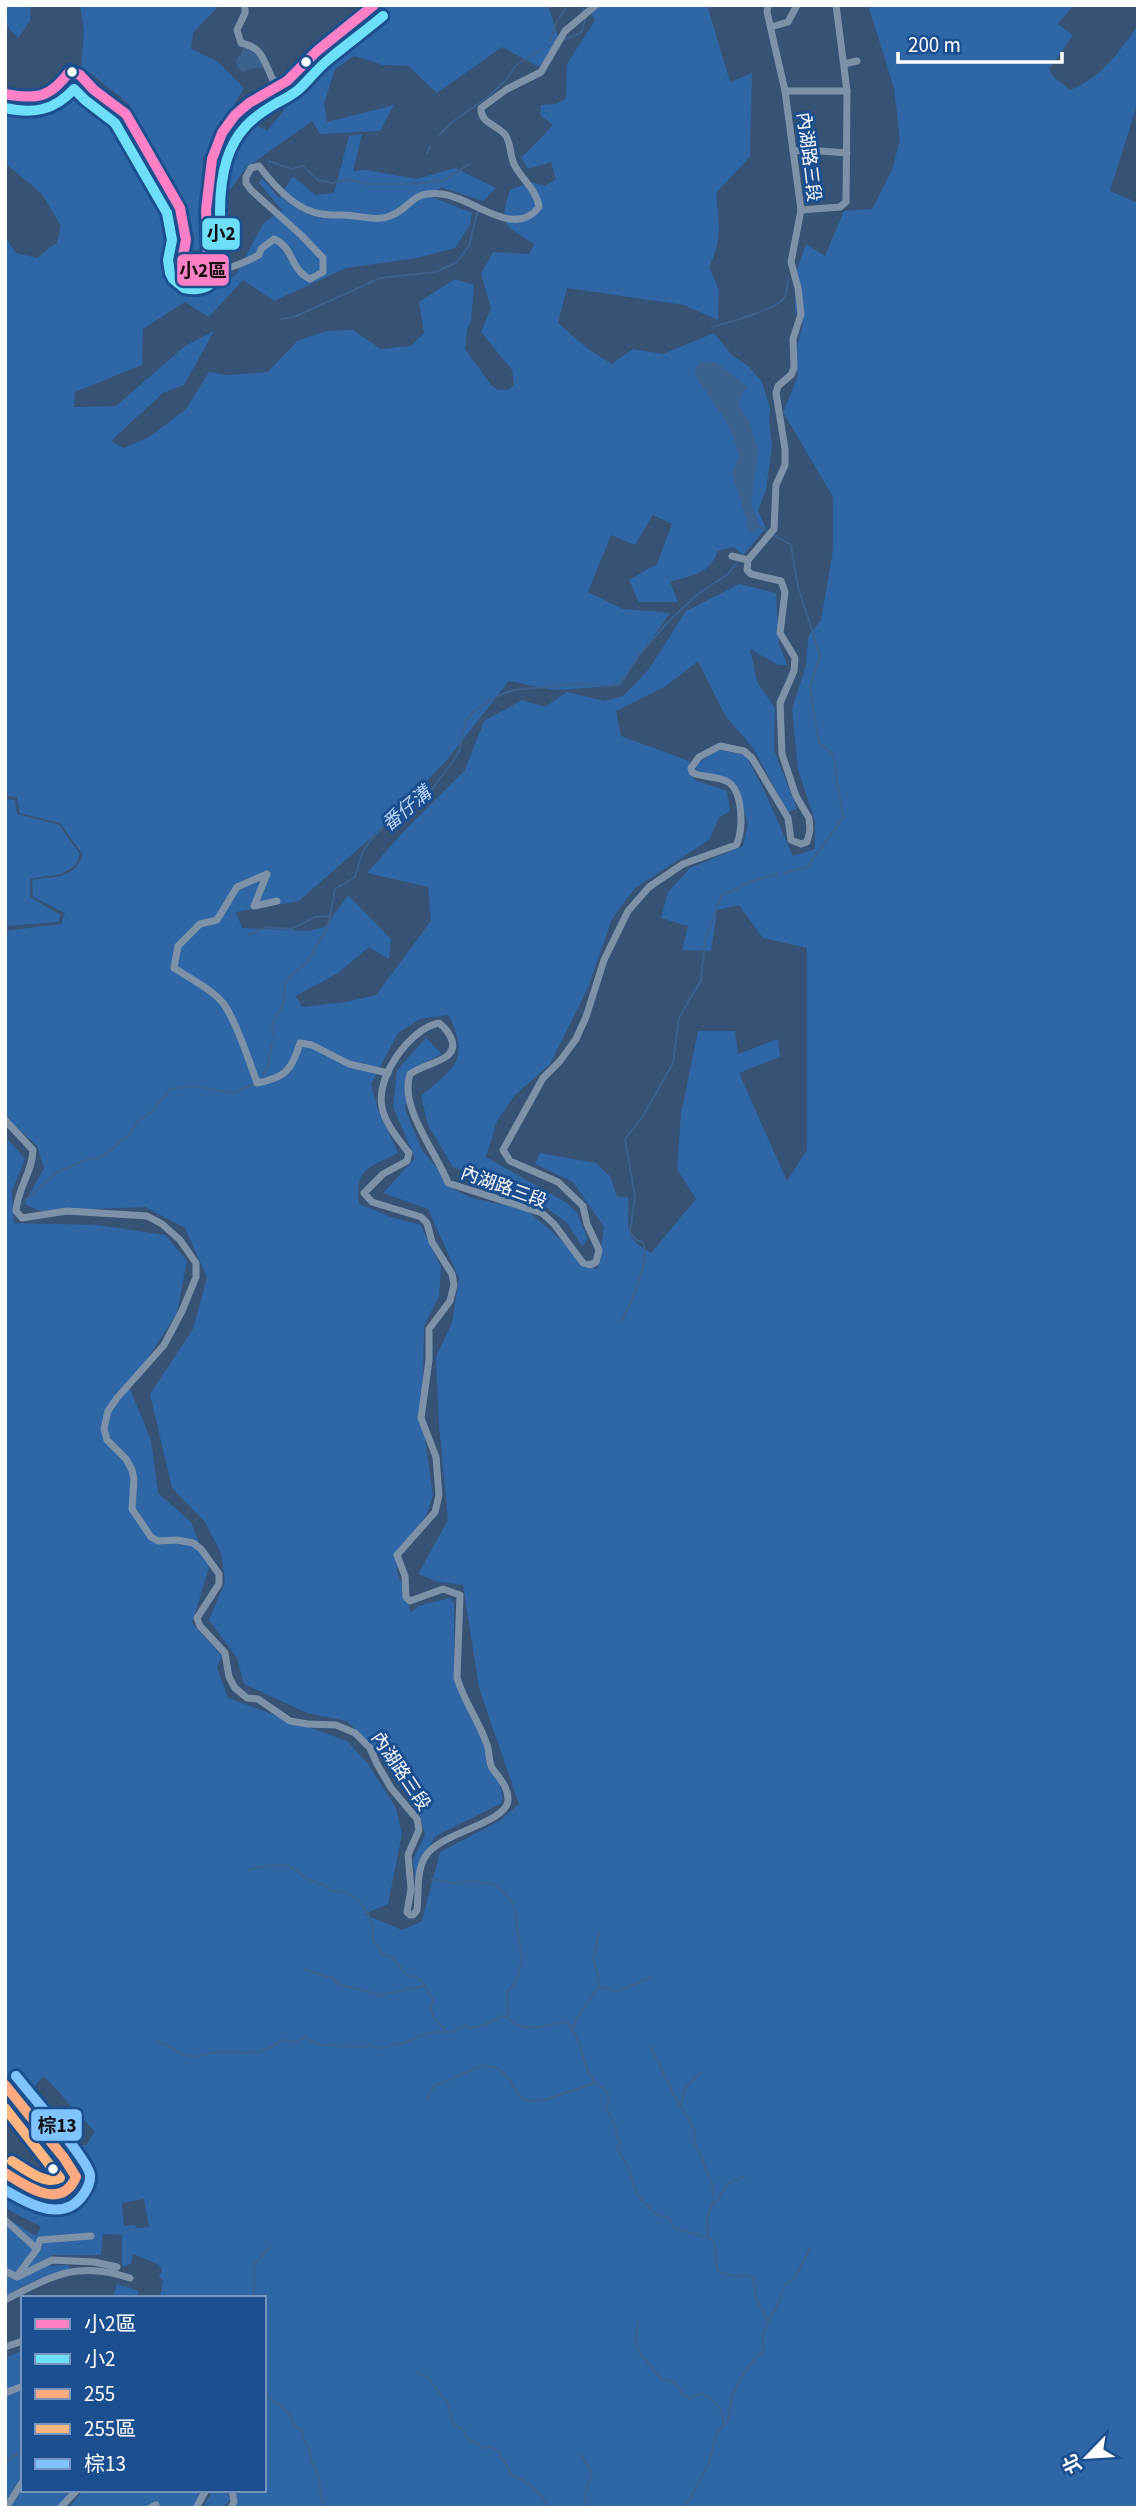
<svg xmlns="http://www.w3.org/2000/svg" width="1143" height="2513" font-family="'Source Sans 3','Noto Sans TC',sans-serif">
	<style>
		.green { fill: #2f66a5; fill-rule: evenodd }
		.water { fill: #3b618d }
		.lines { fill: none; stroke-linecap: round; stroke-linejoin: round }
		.stream { stroke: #3b618d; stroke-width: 2 }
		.street { stroke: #7d92a8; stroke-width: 7 }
		.secondary { stroke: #798da4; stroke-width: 10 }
		.bus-1-casing { stroke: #1b4f8f; stroke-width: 16 }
		.bus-2-casing { stroke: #1b4f8f; stroke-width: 16 }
		.bus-3-casing { stroke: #1b4f8f; stroke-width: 16 }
		.bus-4-casing { stroke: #1b4f8f; stroke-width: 16 }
		.bus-5-casing { stroke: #1b4f8f; stroke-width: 16 }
		.bus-1 { stroke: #ff80c5; stroke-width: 10 }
		.bus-2 { stroke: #6ddff8; stroke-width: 10 }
		.bus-3 { stroke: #ffa980; stroke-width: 10 }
		.bus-4 { stroke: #ffb580; stroke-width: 10 }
		.bus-5 { stroke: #80c4ff; stroke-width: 10 }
		.bus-dot { fill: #fff; stroke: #1b4f8f; stroke-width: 2.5 }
		.labels { text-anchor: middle; stroke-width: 6; stroke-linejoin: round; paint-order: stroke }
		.street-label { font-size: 18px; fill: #fff; stroke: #1b4f8f }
		.water-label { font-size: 19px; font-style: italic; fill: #b5d3f5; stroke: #1b4f8f }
		.line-badge { stroke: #1b4f8f; stroke-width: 2.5 }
		.pale-badge-label { font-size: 19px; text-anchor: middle; font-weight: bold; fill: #111 }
	</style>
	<rect width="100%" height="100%" fill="#365274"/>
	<g class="green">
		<polygon points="5,5 31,5 30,21 18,38 5,24"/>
		<polygon points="80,5 220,5 193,33 191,49 217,61 244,88 203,158 200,250 192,250 194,236 171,179 128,103 81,66 84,30"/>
		<polygon points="381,5 548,5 559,40 539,67 502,47 437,93 408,66 383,65 354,56 335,69 324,104 327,122 394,105 380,131 320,134 312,121 245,169 231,189 211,189 232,130 247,119 267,131 304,85 318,53"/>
		<path d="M587,5H707L730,82L752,73L750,157L716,193C719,223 723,239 709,267L719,290L718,320L684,305L567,288L558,323L588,349L612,364L633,349L663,354L714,333L732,355L748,366L762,382L770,408L769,422L772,445L766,490L758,511L766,528L743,555L734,547L718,551C709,575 692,575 670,582L678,602H639L629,580L657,564L672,524L653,515L635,545L611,535L588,592L623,609L670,613L619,686L554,690L509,681L446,761L373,836L299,901L236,912L242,928L308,931L325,927L348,895L391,939L389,959L369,947L338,973L296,996L302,1007L346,1002L376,995L431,921L428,887L367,873L403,832L465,770L484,721L522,700L545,707L567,692L605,701L623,696L649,669L686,611L739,584L776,593L779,644L787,665H778L750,649L757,682L775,708L774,750L797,809L788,812L753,748L725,715L698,661L666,686L616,711L621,736L689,761V773L695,780L727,791L730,811L719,818L709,840L635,888L612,919L587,990L550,1064L515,1095L497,1121L486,1157L567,1203L577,1213L588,1239L582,1246L567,1223L530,1196L453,1167L428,1125L421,1096C455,1067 470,1061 449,1015L420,1019L398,1033L371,1084L378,1110L398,1153C369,1168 355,1167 359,1204L391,1217L421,1225L441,1267L439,1296L424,1325L422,1415L433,1495L427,1514L404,1547L397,1571L411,1613L418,1606L450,1598L454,1603V1669L487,1739C482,1765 505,1778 502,1803L434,1837L419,1875L415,1876L413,1860L425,1835L419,1812L387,1762L347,1721L307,1713L244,1684L237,1658L209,1620L225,1582L221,1553L205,1522L172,1488L150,1394L193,1329L207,1277L185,1228L145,1207L40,1211L24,1204L44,1168L37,1146L5,1116V931L61,924L65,913L33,897L32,880C55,876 73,880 83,855L60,823L20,813L17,797L5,796V237L16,253L37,258L57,242L61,226L42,194L5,163V107L42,105L69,90L124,136L171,210L183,287L220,281L235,276L263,224L282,210L259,183L260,180L263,179L279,198L293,176L315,195L334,193L349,136L362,134L353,171L366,170L417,179L455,168L496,188L483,201L441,187L432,197L472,213L470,225L455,248L417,258L346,268L274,301L243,280L209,317L185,302L143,329L142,365L75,392L74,407L116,406L185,346L214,331L184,385L163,393L111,441L124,448L149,437L186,409L209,372L227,375L268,372L297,341L326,331L353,330L381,349L411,346L424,333L419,302L455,279L474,285L471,321L467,330L465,349L492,386L499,390L510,389L514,385L512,370L481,332L491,308L481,274L493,252L529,254L534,244C505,224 498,228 510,190L530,182L545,186L556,179L551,162L528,169L521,158L553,125L540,115L541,105L556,104L566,98L567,64L595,20Z"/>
		<path d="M868,5H1074L1058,24L1073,35L1049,69L1053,76L1070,90C1100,79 1120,51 1138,25V102L1110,191L1138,203V2508H234L235,2490H264V2298H160L163,2280L159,2277L162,2269L159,2265L133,2254L131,2264L122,2267V2235L103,2234L101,2255H51L50,2266L68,2265L70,2269L38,2279L5,2296V2217L36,2236L41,2227L5,2208V2182C27,2195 64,2223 85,2195C85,2177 74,2166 64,2152L71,2146L86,2145L94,2133L93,2130L45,2077L41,2078L25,2100L14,2091L5,2077V1136L25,1159L12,1191L14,1223L98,1225L165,1235L187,1261L177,1313L129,1387L151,1440L158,1493L191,1522L209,1568L192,1623L222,1656L217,1667L228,1698L347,1741L368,1764L396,1808L402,1834L388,1904L364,1914L402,1930L422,1921L440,1852L501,1820L519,1804L479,1688L463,1585L438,1582L418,1574L448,1520L439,1425L436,1356L452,1323L459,1278L428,1209L383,1193L415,1158L393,1107L397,1070L426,1038L442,1054L414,1068L405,1109L422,1150L455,1190L472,1198L527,1210L561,1240L583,1265L598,1269L604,1227L573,1182L535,1164L540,1153L596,1163L610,1176L617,1197H628C630,1228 621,1236 651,1253L696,1199L677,1169L681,1114L698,1031H735L738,1054L778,1039L780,1057L739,1073L787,1181L807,1150V948L763,938L739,905L717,910L711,951L682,950L688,926L661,918L668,892L690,868L743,846L748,824L736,784L726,778L697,772L696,765L717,750L745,754L764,790L793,856L815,849V821L798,769L792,709L806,665L808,637L821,620L833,550V497L783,412L798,376L795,354L803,324L795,310L796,272L806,244L825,256L844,211L872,209L892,170L900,140L894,88ZM144,2199L149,2227L136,2228L135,2225L124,2226L122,2203Z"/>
		<polygon points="5,799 15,800 17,814 59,825 80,854 76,865 61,874 30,879 30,897 60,915 59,922 5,926"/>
		<polygon points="5,2095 48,2146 44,2150 19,2124 11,2123 5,2119"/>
		<polygon points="117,2284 139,2291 136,2298 113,2297"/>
		<polygon points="22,2351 23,2490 64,2490 69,2495 56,2508 5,2508 5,2358"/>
		<polygon points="83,2490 203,2490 193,2508 69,2508"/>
		<path d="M214,2490L227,2491L230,2500C223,2510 213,2508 202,2508Z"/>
	</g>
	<g class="water">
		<polygon points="244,48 252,48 265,63 262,69 255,68 242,72 238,68 236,61"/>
		<polygon points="715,362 748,387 741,394 739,406 750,423 758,452 751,503 760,526 753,533 748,530 746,517 732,473 739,456 734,438 726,421 696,377 695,369 700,363"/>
	</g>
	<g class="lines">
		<g class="stream">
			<polyline points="581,5 584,12"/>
			<polyline points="5,12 9,5"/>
			<polyline points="563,40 581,33 586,18"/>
			<polyline points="550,41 556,23 568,5"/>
			<polyline points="438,136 451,123 489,96 507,79 516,65 542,49"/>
			<polyline points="427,153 430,146"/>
			<polyline points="269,161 291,169 303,166 318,180 333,183 348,179 367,184 408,184 443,181 469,164"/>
			<polyline points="281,319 294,317 380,278 436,272 457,262 469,246 478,210"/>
			<path d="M712,327C727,323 777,310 785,297C787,292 787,285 788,280"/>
			<polyline points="759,526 769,532"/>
			<polyline points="774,535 791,545 798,587 820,655 810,688 819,743 833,754 843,818 807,867 784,873"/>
			<polyline points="249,935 266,927 291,929 315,917 330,916"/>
			<polyline points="274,1037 272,1024 283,1004 286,980 307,962 328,927 335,889 355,877 362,853 370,841 406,803 432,789 454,760 459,751 466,720 473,712 497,696 514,690 578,684 611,686 621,683 640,654 669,621 699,593 728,574 739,560"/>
			<polyline points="262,1078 268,1065 272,1043"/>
			<polyline points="19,1206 57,1172 86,1160 99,1158 111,1150 130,1134 138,1121 154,1110 170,1089 193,1086 234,1093 255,1084"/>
			<path d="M621,1321C631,1303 651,1261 643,1242L636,1240L630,1232L635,1197L625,1139L643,1116L673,1063L679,1018L701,980L705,941L721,896L752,881L778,874"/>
			<polyline points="1136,1521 1138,1519"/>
			<path d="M248,1870C262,1865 274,1866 288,1865L306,1878L328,1887L331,1891C355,1887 377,1918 373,1941L380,1948L381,1955L390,1956L409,1977L415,1976L423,1982L433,2000L430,2006L434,2019L445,2029"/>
			<polyline points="431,1879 455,1883 471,1881 493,1884 503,1891 511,1900 515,1911 522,1958 517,1980 507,1992 508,2016"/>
			<polyline points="304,1969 332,1978 337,1984 381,1995 425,1986"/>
			<polyline points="598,1989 598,1976 593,1959 599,1933"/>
			<path d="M573,2030C574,2021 592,1994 598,1989C604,1985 611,1990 616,1992L652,1977"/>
			<path d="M156,2042C172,2044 173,2052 185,2055C202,2059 205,2053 218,2052C238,2051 264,2059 280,2040L296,2042L305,2037L319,2045L366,2047L370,2045C378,2049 385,2050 393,2044C403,2045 409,2040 419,2036C424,2033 447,2031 452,2032L465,2025L469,2028L485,2025L502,2016C514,2019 511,2026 528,2027C542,2029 554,2021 568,2023L579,2042L587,2069L595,2083L607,2091L609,2101L606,2108L617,2129L616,2136L620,2140L617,2148L629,2169L638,2196L657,2215L669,2217L674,2228L712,2239C719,2250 713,2262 719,2272L734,2276L747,2275L753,2279L756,2298L768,2321L762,2339L764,2349L746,2370L732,2394L728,2420L716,2434L709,2463L685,2508"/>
			<polyline points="651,2047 676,2099 695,2130 695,2143 712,2183 714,2198 707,2219 708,2236"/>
			<path d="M427,2099C435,2078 442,2085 456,2077C474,2068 494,2056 510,2080C515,2088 516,2095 526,2101L545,2100L595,2083"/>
			<polyline points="681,2105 684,2089 701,2072"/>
			<polyline points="714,2205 727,2184 745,2176"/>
			<polyline points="254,2298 254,2265 270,2247"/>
			<path d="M638,2321L636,2343L640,2353L661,2379L675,2382L683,2395L690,2399L701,2393C715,2401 724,2407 723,2424"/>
			<polyline points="768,2321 778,2304 785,2285 794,2279 810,2249"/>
			<path d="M417,2373L427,2377L447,2402L453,2423L465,2432L467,2438L484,2448L492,2447L499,2452C501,2462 508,2461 510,2474C527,2481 541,2492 549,2508"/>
			<polyline points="264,2394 290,2414 293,2424 302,2431 303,2439 310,2450 311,2461 318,2474 323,2508"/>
			<polyline points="581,2455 592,2473 585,2494 585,2508"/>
			<polyline points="5,2461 18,2454 23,2443"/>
		</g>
		<g class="street">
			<path d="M245,5V13L237,30L241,43C263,47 264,62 273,80L284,83"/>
			<polyline points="771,27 788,22 797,5"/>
			<polyline points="844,64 857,61"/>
			<polyline points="785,91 847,91"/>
			<polyline points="793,151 807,150 847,153"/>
			<polyline points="801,210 840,207 846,202 847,91 836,5"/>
			<path d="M202,272C224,271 240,265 259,255L261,249L274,239C294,247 290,270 310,279L323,272V258L301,235L251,190L246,183V177L251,168L259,166C274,186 296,211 322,214C332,216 343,214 354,216C366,217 378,221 390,216C413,207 411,190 442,194C472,197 514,240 539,207C537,190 521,179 514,164C510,156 511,144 506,136C499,125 480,124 481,108L507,89L541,72L565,31L596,5"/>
			<polyline points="732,556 748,560"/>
			<path d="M277,901L254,906L267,874L237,887L217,920L200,924L178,946L174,968C190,978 211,989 223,1003C236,1020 250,1063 257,1083C285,1078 292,1070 300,1043L312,1045L349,1064L388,1073"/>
			<path d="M5,1120L33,1150C32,1174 18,1186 16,1211L22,1218L67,1211L147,1216L162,1224L180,1240L196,1263V1277L182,1311L164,1345L117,1398L108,1411L104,1429L107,1440L126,1459L132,1470L134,1479L132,1509L151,1537L158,1541L177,1540L193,1543L201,1549L219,1574V1584L197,1618L200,1626L225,1653L229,1677L235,1688L247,1698L258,1699L290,1721L308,1724L336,1725L355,1733L370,1748L377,1764L391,1788L417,1819L419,1830L408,1855L411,1889L407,1912L410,1915H413L417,1910C419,1893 416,1872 425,1857C438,1833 505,1824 508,1801C509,1787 499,1778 492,1768C488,1760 490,1750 486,1742C478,1720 464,1701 457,1678L460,1595L443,1589L410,1601L406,1597L405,1576L397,1555L435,1512L439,1495L436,1457L421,1418L429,1360V1329L450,1301L454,1285L452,1274L432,1242L427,1223L421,1217L372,1202L364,1193L383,1174L407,1161L409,1153C399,1140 385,1124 382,1107C375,1078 410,1028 439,1023C448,1030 460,1046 447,1056C436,1064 421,1066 410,1074C399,1108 436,1151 448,1183L542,1213L554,1224L583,1263L590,1265L596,1262L599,1250L587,1224L583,1206L558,1182L510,1161L503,1150L543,1078L560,1061L576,1039L586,1017L604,960L628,911L649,887L683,864L736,845C744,831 743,791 728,782C720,777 705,777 695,774L692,772L691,768L699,757L720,746L744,751L752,758L788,818L791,840L801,844L807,842L810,830L809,818L796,796L782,754L780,703L794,671L795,658L780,633L785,592L781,581L751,574L747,570L748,560L774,529L776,485L785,465V449L776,393L778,386L791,375L794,368L793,339L801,314L798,288L791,262L801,210L785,91L767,12L768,5"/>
			<path d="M5,2085L64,2158L76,2177C67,2214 24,2185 5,2173"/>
			<polyline points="5,2220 37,2249"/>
			<polyline points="5,2271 17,2277 52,2260 94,2262 117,2267"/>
			<polyline points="17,2276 37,2249 40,2240 91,2236"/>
			<path d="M5,2300C52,2276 77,2260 130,2278"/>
			<polyline points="5,2347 23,2341"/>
			<polyline points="5,2393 23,2386"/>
			<polyline points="6,2508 23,2481"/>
			<polyline points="60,2508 77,2490"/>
			<polyline points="150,2508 156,2505"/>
			<polyline points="196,2508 206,2490"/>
			<polyline points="231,2508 234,2502 232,2490"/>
		</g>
		<path class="secondary" d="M5,94C37,101 51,100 70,71L80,75L94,90L126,114L180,208L186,240L182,261L184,270L189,275H196L202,272L208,258L206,210L209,181L212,159L222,133L235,115L249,103L287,81L317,51L374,5"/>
		<defs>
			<path id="bus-1" d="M5,94C37,100 50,98 70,71L80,75L94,90L126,114L180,208L186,240L182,261L184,270L189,275L202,272L208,258L206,210L212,159L222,133L235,115L249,103L287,81L317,51L374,5"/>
			<path id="bus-2" d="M5,108C33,114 54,111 74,89L85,100L115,123L167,213L172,240L168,260L170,273L173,279L184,288C232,298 220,240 220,212C220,196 222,175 227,159C236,132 251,118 275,104C282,100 291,96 298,90C308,81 317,69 328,60C346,45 365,31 383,16"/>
			<path id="bus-3" d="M5,2085L64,2158L76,2177C61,2211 28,2187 5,2173"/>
			<path id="bus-4" d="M5,2108L60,2178C46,2186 25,2169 12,2161"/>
			<path id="bus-5" d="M5,2190C23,2200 50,2217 71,2206C80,2201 91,2187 90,2175C88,2159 29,2093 16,2076"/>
		</defs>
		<use href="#bus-1" class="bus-1-casing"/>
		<use href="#bus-2" class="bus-2-casing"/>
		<use href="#bus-3" class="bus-3-casing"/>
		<use href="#bus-4" class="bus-4-casing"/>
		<use href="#bus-5" class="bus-5-casing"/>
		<use href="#bus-1" class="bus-1"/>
		<use href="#bus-2" class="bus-2"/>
		<use href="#bus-3" class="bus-3"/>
		<use href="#bus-4" class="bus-4"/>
		<use href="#bus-5" class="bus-5"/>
	</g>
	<g class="bus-dot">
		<circle cx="306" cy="62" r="6"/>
		<circle cx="72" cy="72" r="6"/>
		<circle cx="53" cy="2169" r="6"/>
	</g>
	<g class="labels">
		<g class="street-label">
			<text transform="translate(809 157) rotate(83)" y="6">內湖路三段</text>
			<text transform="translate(504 1187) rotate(20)" y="6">內湖路三段</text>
			<text transform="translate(401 1771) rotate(56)" y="6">內湖路三段</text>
		</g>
		<g class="water-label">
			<text transform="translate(406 808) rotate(-40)" y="7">番仔溝</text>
		</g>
	</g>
	<g class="line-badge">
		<rect x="201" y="217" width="40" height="34" rx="7" fill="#6ddff8"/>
		<rect x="176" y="253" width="54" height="34" rx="7" fill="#ff80c5"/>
		<rect x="30" y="2108" width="53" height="34" rx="7" fill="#80c4ff"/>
	</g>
	<g class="pale-badge-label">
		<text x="221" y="240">小2</text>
		<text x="203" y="277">小2區</text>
		<text x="57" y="2132">棕13</text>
	</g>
	<rect width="1143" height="2513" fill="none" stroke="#ffffff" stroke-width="14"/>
	<rect x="21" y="2296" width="245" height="196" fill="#1b4f8f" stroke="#7695bc" stroke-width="2"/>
	<rect x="35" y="2319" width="35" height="10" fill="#ff80c5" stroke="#7695bc" stroke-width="2"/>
	<text x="84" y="2331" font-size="21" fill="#ffffff">小2區</text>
	<rect x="35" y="2354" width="35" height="10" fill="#6ddff8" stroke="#7695bc" stroke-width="2"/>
	<text x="84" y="2366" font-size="21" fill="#ffffff">小2</text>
	<rect x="35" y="2389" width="35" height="10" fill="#ffa980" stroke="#7695bc" stroke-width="2"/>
	<text x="84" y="2401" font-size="21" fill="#ffffff">255</text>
	<rect x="35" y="2424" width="35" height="10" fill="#ffb580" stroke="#7695bc" stroke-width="2"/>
	<text x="84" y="2436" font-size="21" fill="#ffffff">255區</text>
	<rect x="35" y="2459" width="35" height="10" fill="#80c4ff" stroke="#7695bc" stroke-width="2"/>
	<text x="84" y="2471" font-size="21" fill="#ffffff">棕13</text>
	<g transform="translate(1087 2457) rotate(245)" stroke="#1b4f8f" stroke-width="5" paint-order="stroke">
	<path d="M0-5L12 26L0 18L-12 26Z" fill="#ffffff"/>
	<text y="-10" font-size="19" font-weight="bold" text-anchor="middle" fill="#ffffff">北</text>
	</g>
	<path d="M898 52v10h164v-10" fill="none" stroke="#ffffff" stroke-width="3.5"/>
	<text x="908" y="52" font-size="21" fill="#ffffff" stroke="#1b4f8f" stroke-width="5" paint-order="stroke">200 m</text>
</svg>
